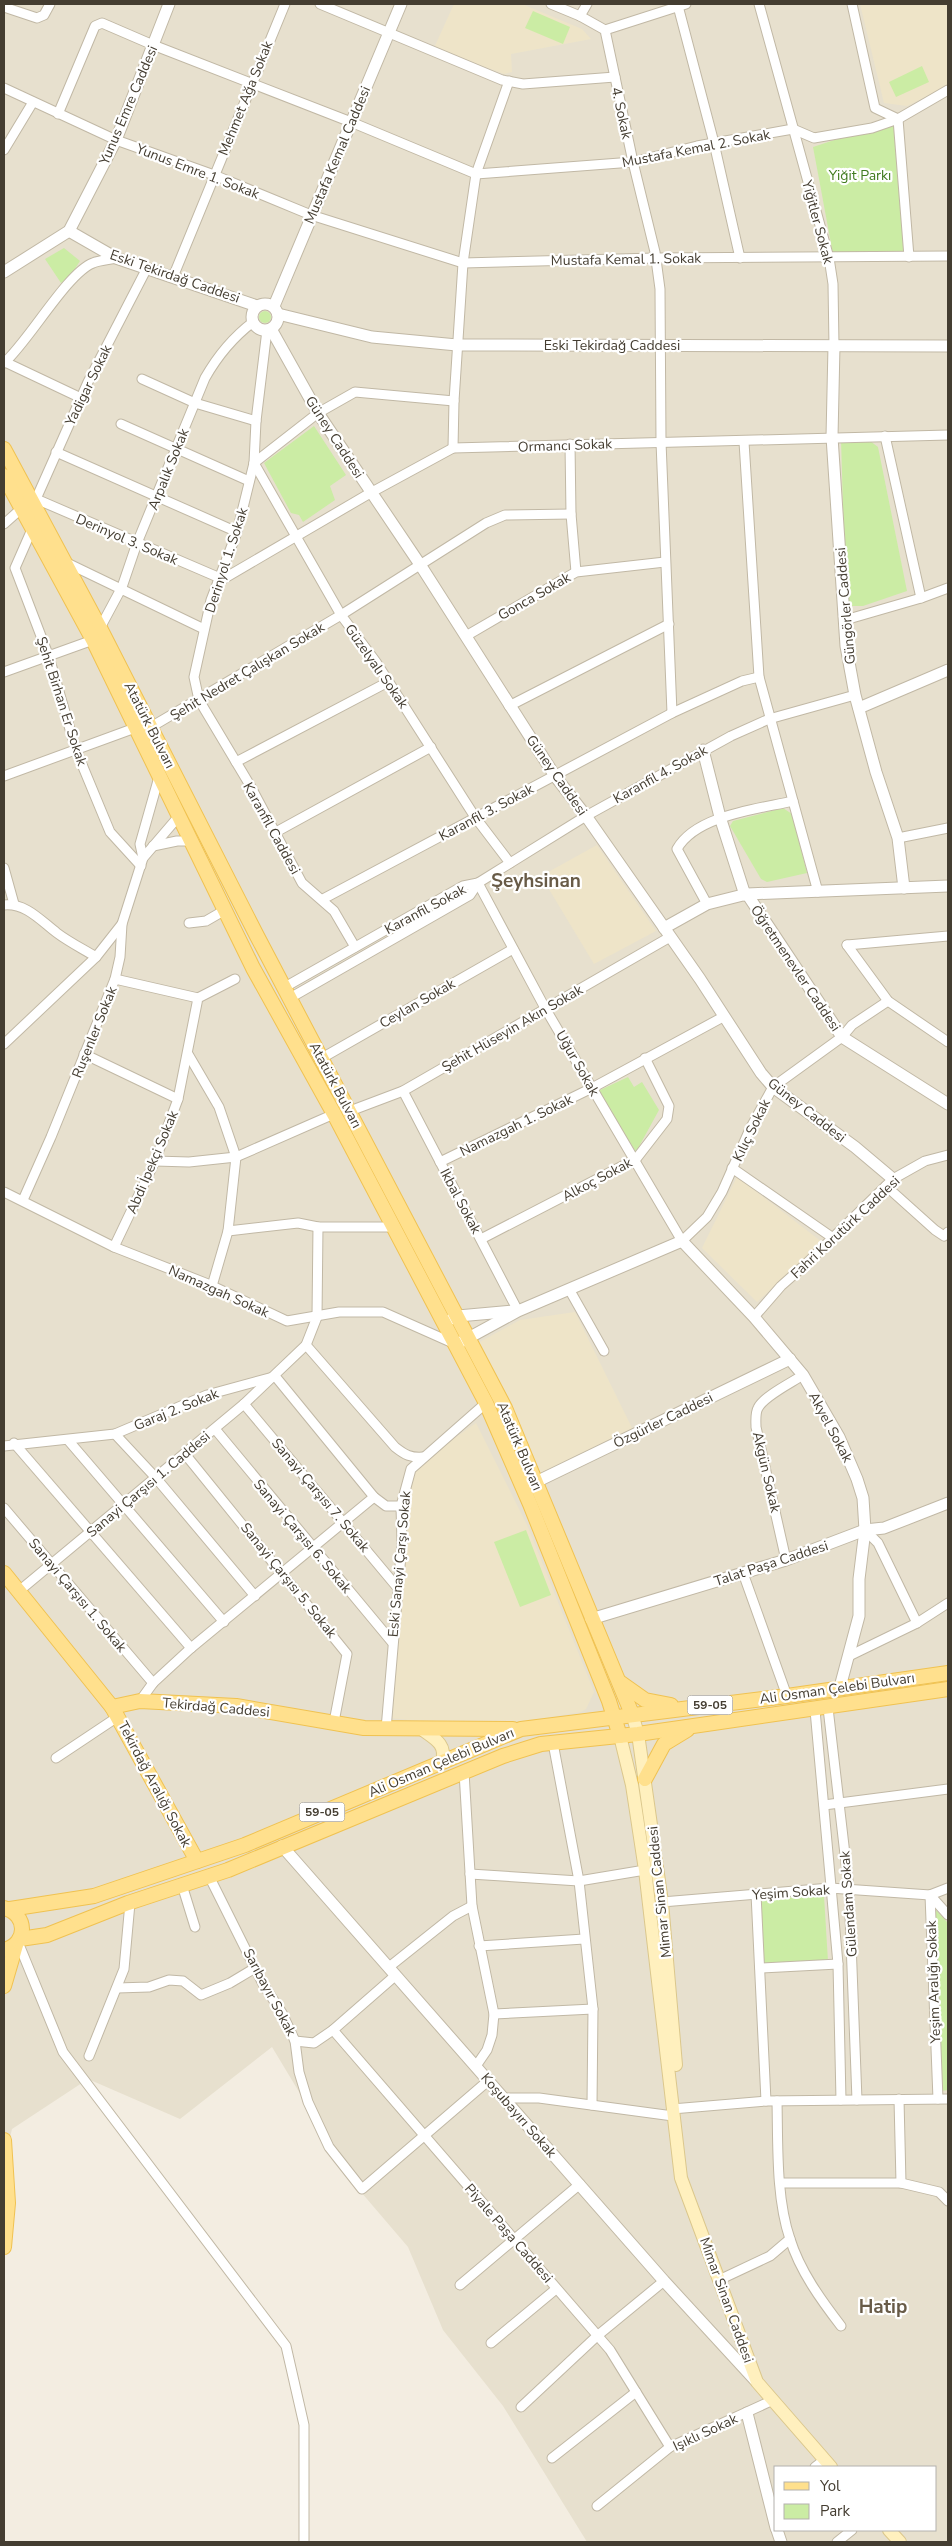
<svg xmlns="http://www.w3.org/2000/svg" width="952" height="2546" font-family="'Nunito Sans',sans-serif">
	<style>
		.residential { fill: #e7e0ce; fill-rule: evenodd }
		.education { fill: #eee4c8 }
		.green { fill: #cbeca4 }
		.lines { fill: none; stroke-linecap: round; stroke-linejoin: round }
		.minor-casing { stroke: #c1b8a5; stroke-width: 11 }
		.tertiary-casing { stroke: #c1b8a5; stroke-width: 13 }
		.secondary-casing { stroke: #dbc78c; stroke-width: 14 }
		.primary-casing { stroke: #f0c251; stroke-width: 16 }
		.minor { stroke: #fff; stroke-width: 9 }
		.tertiary { stroke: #fff; stroke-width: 11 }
		.secondary { stroke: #fff0be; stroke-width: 12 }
		.primary { stroke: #ffe08d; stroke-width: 14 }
		.labels { text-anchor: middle; stroke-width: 4.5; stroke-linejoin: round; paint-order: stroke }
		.shield { fill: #fff; stroke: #7c776f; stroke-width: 1 }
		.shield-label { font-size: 12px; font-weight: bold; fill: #443d31 }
		.street-label { font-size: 14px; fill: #443d31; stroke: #fff }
		.park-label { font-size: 14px; fill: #417b1f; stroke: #fff }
		.district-label { font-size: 19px; font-weight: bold; fill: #685b47; stroke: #fff }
	</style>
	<rect width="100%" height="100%" fill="#f3ede1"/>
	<path class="residential" d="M4,4H948V2542H587L503,2406L443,2330L408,2247L355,2185L272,2047L180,2119L88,2079L12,2129L4,2161ZM776,2467H936V2530H776Z"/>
	<g class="education">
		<polygon points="454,4 522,4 582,29 591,39 511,54 512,72 504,74 434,48"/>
		<polygon points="860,4 948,4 948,86 907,106 884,103"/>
		<polygon points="597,845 656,931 594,964 541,876"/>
		<polygon points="737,1177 822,1242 757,1302 702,1248"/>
		<polygon points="575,1312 633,1430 538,1476 476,1344 520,1320"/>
		<polygon points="476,1423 527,1525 594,1692 586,1709 581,1712 515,1723 458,1725 389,1718 411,1469"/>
	</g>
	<g class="green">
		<polygon points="533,11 570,27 563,44 525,28"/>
		<polygon points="922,66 929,82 896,97 889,82"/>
		<polygon points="898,119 908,251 833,254 813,147"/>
		<polygon points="64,248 80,261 69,278 61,283 45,259"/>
		<circle cx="265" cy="317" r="6"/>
		<polygon points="314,426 346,475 330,486 335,500 303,522 299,515 291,513 264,463"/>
		<polygon points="841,440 870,441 878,447 907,591 863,606 846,606"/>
		<polygon points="783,808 792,814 807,873 767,882 761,879 730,826 733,821"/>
		<polygon points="628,1077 634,1087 642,1082 659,1110 636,1152 598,1091"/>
		<polygon points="526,1530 551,1595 520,1607 494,1542"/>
		<polygon points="824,1896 828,1961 762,1965 758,1899"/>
		<polygon points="935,1909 948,1923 948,2090 941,2091"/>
	</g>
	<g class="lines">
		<defs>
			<g id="minor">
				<polyline points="320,4 502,80 523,84 615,77"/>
				<polyline points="551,4 580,16 605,30 633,162 655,252 660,289 661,442 672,713"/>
				<polyline points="759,4 829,258 833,284 834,346"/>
				<polyline points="852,4 875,108 898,119 909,257"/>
				<polyline points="678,6 714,143 740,258"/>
				<polyline points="7,8 37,18 44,15 50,4"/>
				<polyline points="580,16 587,4"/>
				<polyline points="605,30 686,4"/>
				<polyline points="4,88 116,140 214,175 311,215 463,263 656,258 948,256"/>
				<polyline points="58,114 95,26 102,23 153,45 351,122 476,174 633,162 697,146 793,129 814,138 872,128 898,119 948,90"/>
				<polyline points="4,150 33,102"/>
				<polyline points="173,277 285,4"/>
				<polyline points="267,330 256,421 254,463 237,532 211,600 194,677 199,700 251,787 302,883 334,911 355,947"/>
				<polyline points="5,362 81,398"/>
				<path d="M4,363C29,341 67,273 93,263C100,260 109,260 116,258"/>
				<polyline points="142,379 195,403 256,421"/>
				<polyline points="121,424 249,481"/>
				<polyline points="885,436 921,598"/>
				<polyline points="744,442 759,677 818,892"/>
				<polyline points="570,444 571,514 576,572"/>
				<polyline points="453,448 454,401 463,263 476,174 509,81"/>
				<polyline points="56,452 237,532"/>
				<polyline points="254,463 341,615 376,662 475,817 510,863"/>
				<polyline points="254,463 318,413 355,392 454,401"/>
				<polyline points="30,498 36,499 88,382 147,268"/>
				<polyline points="36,499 220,578"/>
				<polyline points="4,524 22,508"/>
				<polyline points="33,527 15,568 49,657 76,750 110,832 141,866"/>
				<polyline points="65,562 204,629"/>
				<polyline points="218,582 372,492 453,448 948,435"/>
				<polyline points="845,620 921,598 948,588"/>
				<path d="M100,628L122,587L137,543L205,378C218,355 232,338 253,322"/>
				<polyline points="466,636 576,572 665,562"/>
				<polyline points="4,672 93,640"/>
				<polyline points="509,706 669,624"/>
				<polyline points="151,727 341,615 486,523 505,515 571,514"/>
				<polyline points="236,762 388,682"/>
				<polyline points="4,776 135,728"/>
				<polyline points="276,832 431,747"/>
				<polyline points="898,838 948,828"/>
				<polyline points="153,846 177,841 191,841"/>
				<polyline points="143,858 140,844 159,777"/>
				<polyline points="4,868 14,904"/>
				<polyline points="478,883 545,1008 682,1241 707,1217 722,1192 750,1129 773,1087 842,1037 852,1025 888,1001"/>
				<polyline points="323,899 672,713 742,681 759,677"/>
				<path d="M707,904L677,849C696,815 759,809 793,801"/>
				<path d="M4,905C26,903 40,920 57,933C69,942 83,949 96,957"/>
				<polyline points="189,923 206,921 225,910"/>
				<polyline points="847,945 888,1001 948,1042"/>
				<polyline points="847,945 948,936"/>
				<polyline points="115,979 198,998"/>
				<polyline points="285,987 463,886 478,883 586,816 731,736 769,719 855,695"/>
				<polyline points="290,998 470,895 478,883"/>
				<polyline points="4,1044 96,957 122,924"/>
				<polyline points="84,1054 178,1099"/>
				<polyline points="188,1054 219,1107 236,1157 228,1231 212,1286"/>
				<polyline points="322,1058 513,949"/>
				<polyline points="403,1091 518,1311"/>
				<polyline points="350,1111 403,1091 670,937"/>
				<polyline points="155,1161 189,1162 236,1157 334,1114"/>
				<polyline points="440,1162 592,1088 723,1017"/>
				<polyline points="732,1168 833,1238"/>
				<polyline points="886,1186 935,1230 944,1236 948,1232"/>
				<polyline points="4,1192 114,1247 208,1284 287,1321 339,1312 383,1312 455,1344"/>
				<polyline points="23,1200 51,1137 115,979 120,957 122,924 143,858 179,816"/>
				<polyline points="228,1231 298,1223 318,1227 394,1227"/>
				<polyline points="481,1239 636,1159 667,1119 669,1106 645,1058"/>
				<polyline points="114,1247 155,1161 178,1099 198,998 235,979"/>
				<polyline points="569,1289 604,1351"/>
				<polyline points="754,1317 781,1286 807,1263 893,1179 925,1161 948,1155"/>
				<path d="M306,1345L395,1447C405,1455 411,1458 423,1457"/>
				<polyline points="275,1376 374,1497 386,1506 401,1506"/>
				<polyline points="244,1404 397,1587"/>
				<polyline points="215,1429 392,1642"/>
				<polyline points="115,1434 156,1478 255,1596"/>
				<polyline points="68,1440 224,1622"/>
				<polyline points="14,1443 191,1648"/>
				<polyline points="4,1446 115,1434 207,1395 273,1377"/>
				<polyline points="185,1454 347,1654 334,1722"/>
				<polyline points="4,1508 153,1683"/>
				<polyline points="865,1530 878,1543 917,1623"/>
				<path d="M786,1560L756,1427C756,1422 755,1413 758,1408C764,1396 791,1383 803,1375"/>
				<polyline points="743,1573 787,1696"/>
				<polyline points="19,1591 244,1404 306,1345 317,1317 318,1227"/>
				<polyline points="849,1656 917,1623 948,1603"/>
				<polyline points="140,1701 153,1683 191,1648 374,1497"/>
				<polyline points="828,1708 849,1889 857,2100"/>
				<polyline points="815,1710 838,1964 841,2100"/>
				<polyline points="386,1729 402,1543 401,1506 411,1469 486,1403"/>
				<polyline points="553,1743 579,1881 593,2009 592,2105"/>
				<polyline points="56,1758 119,1716"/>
				<polyline points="464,1772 472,1906 494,2014 492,2035 487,2050 476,2066"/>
				<polyline points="824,1805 948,1789"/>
				<polyline points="470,1874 579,1881 645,1870"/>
				<polyline points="209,1876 263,1984 282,2013 295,2041 299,2072 308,2102 329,2147 362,2189 489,2080"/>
				<polyline points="182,1885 195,1927"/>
				<polyline points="756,1894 766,2101"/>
				<polyline points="930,1895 938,2099"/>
				<polyline points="930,1895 948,1915"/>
				<polyline points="662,1902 830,1888 930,1895 948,1888"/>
				<polyline points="18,1942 63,2052 286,2346 304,2425 304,2542"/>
				<polyline points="479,1946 584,1939"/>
				<polyline points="389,1967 453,1916 472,1906"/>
				<polyline points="760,1968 838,1964"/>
				<polyline points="117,1988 149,1987 169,1980 183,1981 201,1995 230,1983 255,1968"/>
				<polyline points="494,2014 593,2009"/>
				<polyline points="333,2030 610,2350 670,2447"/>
				<polyline points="295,2041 314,2043 333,2030 396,1975"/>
				<polyline points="89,2056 124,1969 130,1903"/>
				<polyline points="504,2098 539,2098 673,2116"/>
				<polyline points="899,2099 901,2183"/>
				<path d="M777,2101C778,2145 776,2198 790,2239C800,2271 821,2300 841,2326"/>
				<polyline points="672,2109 766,2101 948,2099"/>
				<polyline points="780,2183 901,2183 939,2192 948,2201"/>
				<polyline points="719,2280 770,2256 790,2239"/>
				<polyline points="460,2285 580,2184"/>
				<polyline points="491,2343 556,2289"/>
				<polyline points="521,2407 597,2336 664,2281"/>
				<polyline points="552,2458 636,2392"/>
				<polyline points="815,2467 824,2460"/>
				<polyline points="597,2506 670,2447 771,2401"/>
				<polyline points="837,2542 852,2530"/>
			</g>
			<g id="tertiary">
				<polyline points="69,231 116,258 257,306"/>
				<polyline points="4,272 69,231 116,140 169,4"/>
				<circle cx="265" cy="317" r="13"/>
				<polyline points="274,306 401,4"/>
				<polyline points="278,314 372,337 457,345 948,346"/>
				<polyline points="271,329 318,413 421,566 555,776 586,816 700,979 761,1073 773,1087 855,1147 893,1179"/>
				<polyline points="834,346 832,437 846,646 855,695 876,772 898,838 904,888"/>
				<polyline points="859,708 948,670"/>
				<polyline points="703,750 720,817 745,895"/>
				<polyline points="747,894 842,1037 948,1104"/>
				<polyline points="664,928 707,904 747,894 948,886"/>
				<polyline points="451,1319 458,1316 514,1311"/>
				<polyline points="461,1342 518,1311 682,1241 754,1317 803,1375 839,1437 857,1479 863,1498 865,1530 859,1579 859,1616 840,1687"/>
				<polyline points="536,1482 790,1359"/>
				<polyline points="591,1619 786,1560 865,1530 884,1528 948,1503"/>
				<polyline points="282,1846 664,2281 755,2380"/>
				<polyline points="747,2413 776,2528"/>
				<polyline points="777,2530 781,2542"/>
			</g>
			<g id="secondary">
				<polyline points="632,1714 638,1734 662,1902 676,2065"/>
				<path d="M420,1728C433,1738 447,1743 442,1761"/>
				<polyline points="620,1736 632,1785 645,1870 681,2178 757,2382 831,2467"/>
				<polyline points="889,2530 900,2542"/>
			</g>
			<g id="primary">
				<polyline points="4,449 100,628 257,936 505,1408 632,1714"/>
				<polyline points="4,476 93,640 253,968 334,1114 486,1403 530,1504 609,1701 620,1736"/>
				<polyline points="4,1573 112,1707 140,1701 236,1706 364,1728 513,1729"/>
				<polyline points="621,1683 645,1700 671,1705"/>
				<polyline points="112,1707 197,1861"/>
				<polyline points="645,1779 664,1744 687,1730"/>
				<polyline points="10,1909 94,1896 245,1845 521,1729 787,1696 948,1673"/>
				<polyline points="20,1939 47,1935 128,1903 228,1870 503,1756 541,1744 638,1734 948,1689"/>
				<path d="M4,1950C28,1944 28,1914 4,1908"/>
				<polyline points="4,1986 16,1945"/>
				<polyline points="4,2140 8,2203 4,2247"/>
			</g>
		</defs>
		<use href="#minor" class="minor-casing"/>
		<use href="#tertiary" class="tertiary-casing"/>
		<use href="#secondary" class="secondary-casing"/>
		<use href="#primary" class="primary-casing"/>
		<use href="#minor" class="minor"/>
		<use href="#tertiary" class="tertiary"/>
		<use href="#secondary" class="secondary"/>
		<use href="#primary" class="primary"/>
	</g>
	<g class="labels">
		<g class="shield">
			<rect x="687.5" y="1695.5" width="45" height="19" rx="4"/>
			<rect x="299.5" y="1802.5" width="45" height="19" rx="4"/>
		</g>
		<g class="shield-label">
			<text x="710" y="1709">59-05</text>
			<text x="322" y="1816">59-05</text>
		</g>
		<g class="street-label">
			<text transform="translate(245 98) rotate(-68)" y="5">Mehmet Ağa Sokak</text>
			<text transform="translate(128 105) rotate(-67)" y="5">Yunus Emre Caddesi</text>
			<text transform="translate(622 113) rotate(78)" y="5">4. Sokak</text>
			<text transform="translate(696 148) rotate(-11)" y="5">Mustafa Kemal 2. Sokak</text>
			<text transform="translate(337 155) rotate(-67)" y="5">Mustafa Kemal Caddesi</text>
			<text transform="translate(198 171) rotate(21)" y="5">Yunus Emre 1. Sokak</text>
			<text transform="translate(818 222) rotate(75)" y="5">Yiğitler Sokak</text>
			<text transform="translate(626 259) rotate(-1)" y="5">Mustafa Kemal 1. Sokak</text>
			<text transform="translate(175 276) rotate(19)" y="5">Eski Tekirdağ Caddesi</text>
			<text x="612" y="350">Eski Tekirdağ Caddesi</text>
			<text transform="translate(88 385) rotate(-64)" y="5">Yadigar Sokak</text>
			<text transform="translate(335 437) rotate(57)" y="5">Güney Caddesi</text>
			<text transform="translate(565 445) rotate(-2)" y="5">Ormancı Sokak</text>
			<text transform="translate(168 469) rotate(-68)" y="5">Arpalık Sokak</text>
			<text transform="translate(127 539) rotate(23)" y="5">Derinyol 3. Sokak</text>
			<text transform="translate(226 560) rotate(-72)" y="5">Derinyol 1. Sokak</text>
			<text transform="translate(534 596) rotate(-30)" y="5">Gonca Sokak</text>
			<text transform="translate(845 606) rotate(-95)" y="5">Güngörler Caddesi</text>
			<text transform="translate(377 666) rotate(55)" y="5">Güzelyalı Sokak</text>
			<text transform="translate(247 671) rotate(-31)" y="5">Şehit Nedret Çalışkan Sokak</text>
			<text transform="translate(62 701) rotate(72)" y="5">Şehit Birhan Er Sokak</text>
			<text transform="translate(150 725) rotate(63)" y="5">Atatürk Bulvarı</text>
			<text transform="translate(660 774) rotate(-29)" y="5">Karanfil 4. Sokak</text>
			<text transform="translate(557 775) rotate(55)" y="5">Güney Caddesi</text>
			<text transform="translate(486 812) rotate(-28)" y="5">Karanfil 3. Sokak</text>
			<text transform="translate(272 828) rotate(61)" y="5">Karanfil Caddesi</text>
			<text transform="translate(425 909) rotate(-28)" y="5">Karanfil Sokak</text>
			<text transform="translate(796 968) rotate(56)" y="5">Öğretmenevler Caddesi</text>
			<text transform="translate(417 1003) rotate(-30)" y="5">Ceylan Sokak</text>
			<text transform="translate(512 1028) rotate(-30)" y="5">Şehit Hüseyin Akın Sokak</text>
			<text transform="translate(94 1032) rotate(-68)" y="5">Ruşenler Sokak</text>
			<text transform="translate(578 1063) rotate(60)" y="5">Uğur Sokak</text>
			<text transform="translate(336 1085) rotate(62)" y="5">Atatürk Bulvarı</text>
			<text transform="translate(807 1110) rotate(38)" y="5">Güney Caddesi</text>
			<text transform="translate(516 1125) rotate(-26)" y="5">Namazgah 1. Sokak</text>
			<text transform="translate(751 1130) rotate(-64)" y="5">Kılıç Sokak</text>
			<text transform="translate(152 1162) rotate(-67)" y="5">Abdi İpekçi Sokak</text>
			<text transform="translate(597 1179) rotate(-28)" y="5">Alkoç Sokak</text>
			<text transform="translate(461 1201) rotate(62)" y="5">İkbal Sokak</text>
			<text transform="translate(845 1227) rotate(-43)" y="5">Fahri Korutürk Caddesi</text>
			<text transform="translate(219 1291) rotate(24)" y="5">Namazgah Sokak</text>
			<text transform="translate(176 1409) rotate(-22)" y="5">Garaj 2. Sokak</text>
			<text transform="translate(663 1420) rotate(-26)" y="5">Özgürler Caddesi</text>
			<text transform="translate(831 1427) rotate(62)" y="5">Akyel Sokak</text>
			<text transform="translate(520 1446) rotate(67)" y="5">Atatürk Bulvarı</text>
			<text transform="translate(767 1472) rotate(77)" y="5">Akgün Sokak</text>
			<text transform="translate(148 1484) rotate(-40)" y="5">Sanayi Çarşısı 1. Caddesi</text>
			<text transform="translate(321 1495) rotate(50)" y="5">Sanayi Çarşısı 7. Sokak</text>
			<text transform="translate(303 1536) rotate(50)" y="5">Sanayi Çarşısı 6. Sokak</text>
			<text transform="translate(771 1563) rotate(-18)" y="5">Talat Paşa Caddesi</text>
			<text transform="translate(399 1564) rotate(-85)" y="5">Eski Sanayi Çarşı Sokak</text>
			<text transform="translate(289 1580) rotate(51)" y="5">Sanayi Çarşısı 5. Sokak</text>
			<text transform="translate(78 1595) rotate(50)" y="5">Sanayi Çarşısı 1. Sokak</text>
			<text transform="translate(837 1688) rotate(-8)" y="5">Ali Osman Çelebi Bulvarı</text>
			<text transform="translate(216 1707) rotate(5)" y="5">Tekirdağ Caddesi</text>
			<text transform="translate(441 1762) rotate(-23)" y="5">Ali Osman Çelebi Bulvarı</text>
			<text transform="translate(155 1784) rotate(62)" y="5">Tekirdağ Aralığı Sokak</text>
			<text transform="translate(659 1892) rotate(-96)" y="5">Mimar Sinan Caddesi</text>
			<text transform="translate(791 1892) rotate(-4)" y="5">Yeşim Sokak</text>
			<text transform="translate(848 1904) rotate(-94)" y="5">Gülendam Sokak</text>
			<text transform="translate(933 1982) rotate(-92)" y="5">Yeşim Aralığı Sokak</text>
			<text transform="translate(270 1992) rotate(62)" y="5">Sarıbayır Sokak</text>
			<text transform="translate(519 2115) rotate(49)" y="5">Koşubayırı Sokak</text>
			<text transform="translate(509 2233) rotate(49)" y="5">Piyale Paşa Caddesi</text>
			<text transform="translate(727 2300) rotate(70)" y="5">Mimar Sinan Caddesi</text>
			<text transform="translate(705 2432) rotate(-25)" y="5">Işıklı Sokak</text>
		</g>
		<g class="park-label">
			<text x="860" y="180">Yiğit Parkı</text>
		</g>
		<g class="district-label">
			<text x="536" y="887">Şeyhsinan</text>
			<text x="883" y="2313">Hatip</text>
		</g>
	</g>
	<rect width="952" height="2546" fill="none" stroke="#443d31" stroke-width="10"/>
	<rect x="774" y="2466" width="162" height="65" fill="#ffffff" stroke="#b4b1ad"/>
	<rect x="784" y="2482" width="25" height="8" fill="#ffe08d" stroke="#b4b1ad"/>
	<text x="820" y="2491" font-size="15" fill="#443d31">Yol</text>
	<rect x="784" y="2504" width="25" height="15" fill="#cbeca4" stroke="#b4b1ad"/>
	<text x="820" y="2516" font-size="15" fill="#443d31">Park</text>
</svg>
